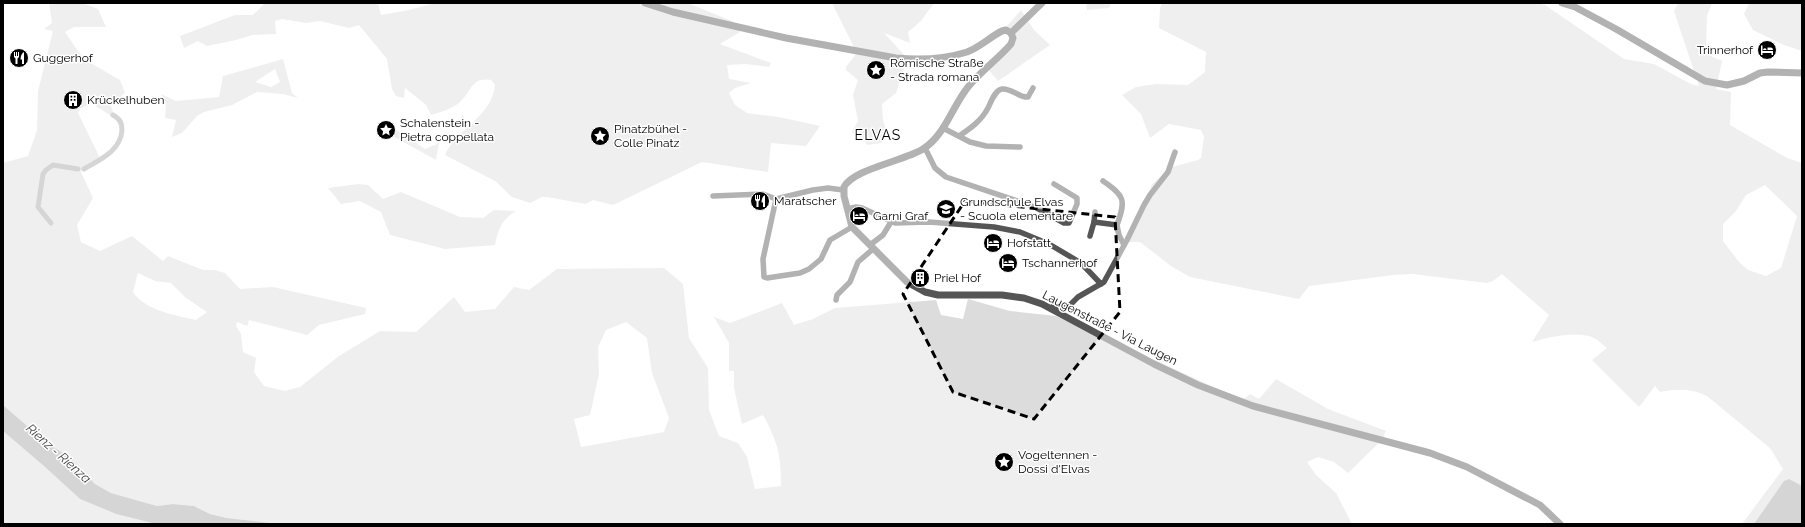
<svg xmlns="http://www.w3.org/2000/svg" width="1805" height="527" font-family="Raleway,sans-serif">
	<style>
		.green { fill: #dcdcdc; fill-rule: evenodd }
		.water { fill: #a3a3a3 }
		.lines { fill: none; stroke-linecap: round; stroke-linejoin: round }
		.canal { stroke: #a3a3a3; stroke-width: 5 }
		.minor { stroke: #555; stroke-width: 5.5 }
		.tertiary { stroke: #555; stroke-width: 7 }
		.marked { fill: none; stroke: #000; stroke-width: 3; stroke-dasharray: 8 5; stroke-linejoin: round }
		.labels { text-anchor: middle; stroke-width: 3; stroke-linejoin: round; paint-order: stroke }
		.poi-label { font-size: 12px; fill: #000; stroke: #fff; text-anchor: start }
		.street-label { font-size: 12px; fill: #000; stroke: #fff }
		.water-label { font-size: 13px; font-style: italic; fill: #444; stroke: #fff }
		.quarter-label { font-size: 14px; letter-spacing: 1px; fill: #000; stroke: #fff }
	</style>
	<rect width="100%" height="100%" fill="#fff"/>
	<g class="green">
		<path d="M49,3H82L98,9L106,27H74L65,32L78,51L89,62L120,80L125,93L110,104L116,119L91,103L80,109L78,113L100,158L83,168L81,172L93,198L77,225L81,242L100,251L132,236L163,261L168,256L203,270H215L225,273L240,289L273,287L366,308L365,314L319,325L307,335L249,320L247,326L237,322L236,326L241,334L243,352L256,358L254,372L264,386L285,391L300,387L339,356L380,331L416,332L454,297L465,312L495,309L514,287L529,290L557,269L664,268L683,284L689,338L708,368L709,410L719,436L738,443L747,457L755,489L781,486C781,455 778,442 763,415L742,424L734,388V371H729V343L714,317L730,323L782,303L794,325L813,319L835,308L936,300L941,315L963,319L968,299L1010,311L1056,316L1243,400L1250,394L1259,399L1276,379L1328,409L1386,431L1382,440L1348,473L1334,462L1318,457L1307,462L1316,475L1336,493L1352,524H280L227,518L210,514L194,506L173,504L157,506L111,493L95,484L70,457L48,444L3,405V163L28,156L37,130L38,91L53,31L44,29L52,23ZM138,273L155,281L171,283L186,298L207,312L196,320C175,315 146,311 133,292ZM626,322L647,338L652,373L669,418L664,432L581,447L574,419L590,415L599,374L598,347L606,330Z"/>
		<path d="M265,3H378L381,15L409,10L435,3L690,4L732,21L740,32L720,44L771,63L769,67L746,64L727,65L729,79L751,83L735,88L729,93L735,105L747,113L779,117L820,126L806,146L771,143L768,172L702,162L613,205L593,200L586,204L547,197H542L530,203L512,197L495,181L445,155C455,130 492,117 495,85L491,80C471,77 472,91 460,102C452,109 441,112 431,115L426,105L405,88L404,98L396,96L392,89L387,59L359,25L349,28L320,21L306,23L282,19L275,21L276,34L252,35L236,40L207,46L198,41L184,48L180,36L235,15H253Z"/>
		<polygon points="832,3 934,3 921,21 908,32 910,43 884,33 907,58 896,93 882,104 883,120 888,137 881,143 868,145 852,132 858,121 853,95 858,80 846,70 846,67 856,54 854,47"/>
		<polygon points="1086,3 1111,3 1109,8 1087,10"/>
		<path d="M1162,3H1537L1545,5L1624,59L1654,64L1691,84L1699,86L1674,11L1678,3H1712L1707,16L1706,54L1722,61L1716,89L1731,92L1730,125L1787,158L1802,163V524H1742L1783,469L1770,448L1707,396C1690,388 1678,389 1660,392L1655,386L1639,407L1592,360L1607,348C1603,345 1597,339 1592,337C1573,331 1550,337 1532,342L1549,315L1502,274L1493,281L1487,283L1412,274L1393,275L1309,286L1299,299L1190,277L1171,266L1140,242H1128L1152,184L1172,167L1198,160L1201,158L1204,137L1201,130L1169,124L1150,138L1141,114L1122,95L1136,87L1156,84L1188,85L1205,72L1206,52L1159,28L1160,8ZM1765,185L1797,216L1781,268L1766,276L1748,270L1739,262L1723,241V224L1736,211L1746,195Z"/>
		<polygon points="1749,3 1802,3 1802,51 1784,45 1753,30 1744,14"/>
		<polygon points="1021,10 1034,30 1050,45 998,81 986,67 1010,42 1006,27"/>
		<path d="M283,59L292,93L298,98L283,94L257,92L232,105L204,112L197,116L182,133L172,137L176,120L165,118L166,105L161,94L176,101L219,97L223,76ZM275,69L280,82L271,87L255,82Z"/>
		<polygon points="389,129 397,130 425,149 439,143 436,160 391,135"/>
		<path d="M358,184L368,185L383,199L401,192L460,217L483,218L494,210L516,211C502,219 498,230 495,245L445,249L390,235L381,212L360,201L341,204L328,188Z"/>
		<polygon points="3,431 45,467 80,499 116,514 156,524 3,524"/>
	</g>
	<g class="water">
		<polygon points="3,405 48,444 70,457 95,484 111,493 157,506 173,504 194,506 210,514 227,518 280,524 156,524 116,514 80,499 45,467 3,431"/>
		<polygon points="1789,479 1802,486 1802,524 1754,524 1784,481"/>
	</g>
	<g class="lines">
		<g class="canal">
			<path d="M84,169C99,160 121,151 122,130C122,123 120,119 113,115"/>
			<polyline points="51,223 38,207 43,174 46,170 53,165 78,169"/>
		</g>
		<g class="minor">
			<polyline points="943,128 970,142 986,146 1020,147"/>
			<path d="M959,136C971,128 981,121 988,108C991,102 995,90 1002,89C1012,88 1019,98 1028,97L1033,88"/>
			<polyline points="925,148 935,168 946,177 1035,207 1064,223 1069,223 1077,204 1077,198 1054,184"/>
			<path d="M1103,181C1125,196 1126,200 1117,225"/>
			<polyline points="713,196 763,194 776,199 813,190 828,188 843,190"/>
			<polyline points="776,199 763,259 764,277 767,278 800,273 809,269 821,259 830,240 852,227"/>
			<polyline points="847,209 856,207 862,208 895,223 929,222 994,227 1020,232 1049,244 1081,263 1101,284"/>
			<polyline points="1094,222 1095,212"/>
			<polyline points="1090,236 1094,222 1117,225 1119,235 1124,245"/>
			<polyline points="870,245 883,235 891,222"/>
			<polyline points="836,300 837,295 850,282 858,262 873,249"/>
			<polyline points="1052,308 1053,306 1063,307 1069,306 1078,297 1104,282 1127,240 1144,205 1150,195 1168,172 1175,152"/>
		</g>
		<g class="tertiary">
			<path d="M645,3L673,12L786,38L896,58C918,60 945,59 967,52C980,47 990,37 1002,31L1006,30L1011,33"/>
			<polyline points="1562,3 1575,7 1616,29 1705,81 1727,85 1744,81 1760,73 1768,72 1802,73"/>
			<path d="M1011,33L1013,38L1011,44C998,59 981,71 968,87C952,107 945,135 923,149C904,161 853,169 844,187V196L852,227L907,282L925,292L938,295H1002L1024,298L1042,304L1154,364L1198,385L1253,406L1430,453L1467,467L1540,505L1560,524"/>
			<polyline points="1011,33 1042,3"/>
		</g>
	</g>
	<path d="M0 0H1805V527H0ZM965,201L1115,217L1120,312L1034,419L953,392L903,294Z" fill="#fff" fill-opacity=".55" fill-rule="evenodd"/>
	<path class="marked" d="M965,201L1115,217L1120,312L1034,419L953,392L903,294Z"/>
	<defs>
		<symbol id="hotel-disc" viewBox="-11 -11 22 22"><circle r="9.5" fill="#000" stroke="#fff"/><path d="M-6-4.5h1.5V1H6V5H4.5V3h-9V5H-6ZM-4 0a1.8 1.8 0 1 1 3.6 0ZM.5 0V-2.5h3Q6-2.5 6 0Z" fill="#fff"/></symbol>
		<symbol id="restaurant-disc" viewBox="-11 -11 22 22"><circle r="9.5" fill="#000" stroke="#fff"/><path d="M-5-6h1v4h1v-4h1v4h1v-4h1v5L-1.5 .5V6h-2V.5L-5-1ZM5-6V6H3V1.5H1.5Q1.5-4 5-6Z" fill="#fff"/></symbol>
		<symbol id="sight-disc" viewBox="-11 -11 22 22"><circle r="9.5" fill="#000" stroke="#fff"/><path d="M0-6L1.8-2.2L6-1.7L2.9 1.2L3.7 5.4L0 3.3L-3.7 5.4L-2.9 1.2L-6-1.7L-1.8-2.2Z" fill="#fff"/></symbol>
		<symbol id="building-disc" viewBox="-11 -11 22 22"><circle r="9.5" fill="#000" stroke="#fff"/><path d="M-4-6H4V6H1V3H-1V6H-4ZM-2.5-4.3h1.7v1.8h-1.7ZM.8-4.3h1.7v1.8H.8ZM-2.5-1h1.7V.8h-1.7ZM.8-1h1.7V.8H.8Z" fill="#fff"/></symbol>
		<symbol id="school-disc" viewBox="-11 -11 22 22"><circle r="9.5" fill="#000" stroke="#fff"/><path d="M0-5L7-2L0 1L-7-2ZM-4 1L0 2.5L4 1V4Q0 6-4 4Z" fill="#fff"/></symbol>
	</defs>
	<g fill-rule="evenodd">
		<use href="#hotel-disc" x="1756" y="39" width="22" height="22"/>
		<use href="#restaurant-disc" x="8" y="47" width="22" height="22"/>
		<use href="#sight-disc" x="865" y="59" width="22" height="22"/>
		<use href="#building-disc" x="62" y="89" width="22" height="22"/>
		<use href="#sight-disc" x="375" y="119" width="22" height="22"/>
		<use href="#sight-disc" x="589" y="125" width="22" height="22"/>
		<use href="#restaurant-disc" x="749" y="190" width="22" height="22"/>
		<use href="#school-disc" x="935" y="198" width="22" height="22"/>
		<use href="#hotel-disc" x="848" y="205" width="22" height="22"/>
		<use href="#hotel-disc" x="982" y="232" width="22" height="22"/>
		<use href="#hotel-disc" x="997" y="252" width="22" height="22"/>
		<use href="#building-disc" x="909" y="267" width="22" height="22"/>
		<use href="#sight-disc" x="993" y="451" width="22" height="22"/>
	</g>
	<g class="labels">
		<g class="poi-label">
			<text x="1753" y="54" text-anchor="end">Trinnerhof</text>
			<text x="33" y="62">Guggerhof</text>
			<text x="890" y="67">Römische Straße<tspan x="890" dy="14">- Strada romana</tspan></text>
			<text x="87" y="104">Krückelhuben</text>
			<text x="400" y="127">Schalenstein -<tspan x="400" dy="14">Pietra coppellata</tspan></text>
			<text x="614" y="133">Pinatzbühel -<tspan x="614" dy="14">Colle Pinatz</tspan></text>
			<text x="774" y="205">Maratscher</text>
			<text x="960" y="206">Grundschule Elvas<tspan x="960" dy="14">- Scuola elementare</tspan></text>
			<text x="873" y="220">Garni Graf</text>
			<text x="1007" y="247">Hofstatt</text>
			<text x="1022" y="267">Tschannerhof</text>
			<text x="934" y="282">Priel Hof</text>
			<text x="1018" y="459">Vogeltennen -<tspan x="1018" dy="14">Dossi d'Elvas</tspan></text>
		</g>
		<g class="street-label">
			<text transform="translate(1110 328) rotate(27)" y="4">Laugenstraße - Via Laugen</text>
		</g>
		<g class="water-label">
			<text transform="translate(59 453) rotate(42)" y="5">Rienz - Rienza</text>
		</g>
		<g class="quarter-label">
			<text x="878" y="140">ELVAS</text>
		</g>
	</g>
	<rect width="1805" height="527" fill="none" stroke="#000000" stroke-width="8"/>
</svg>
